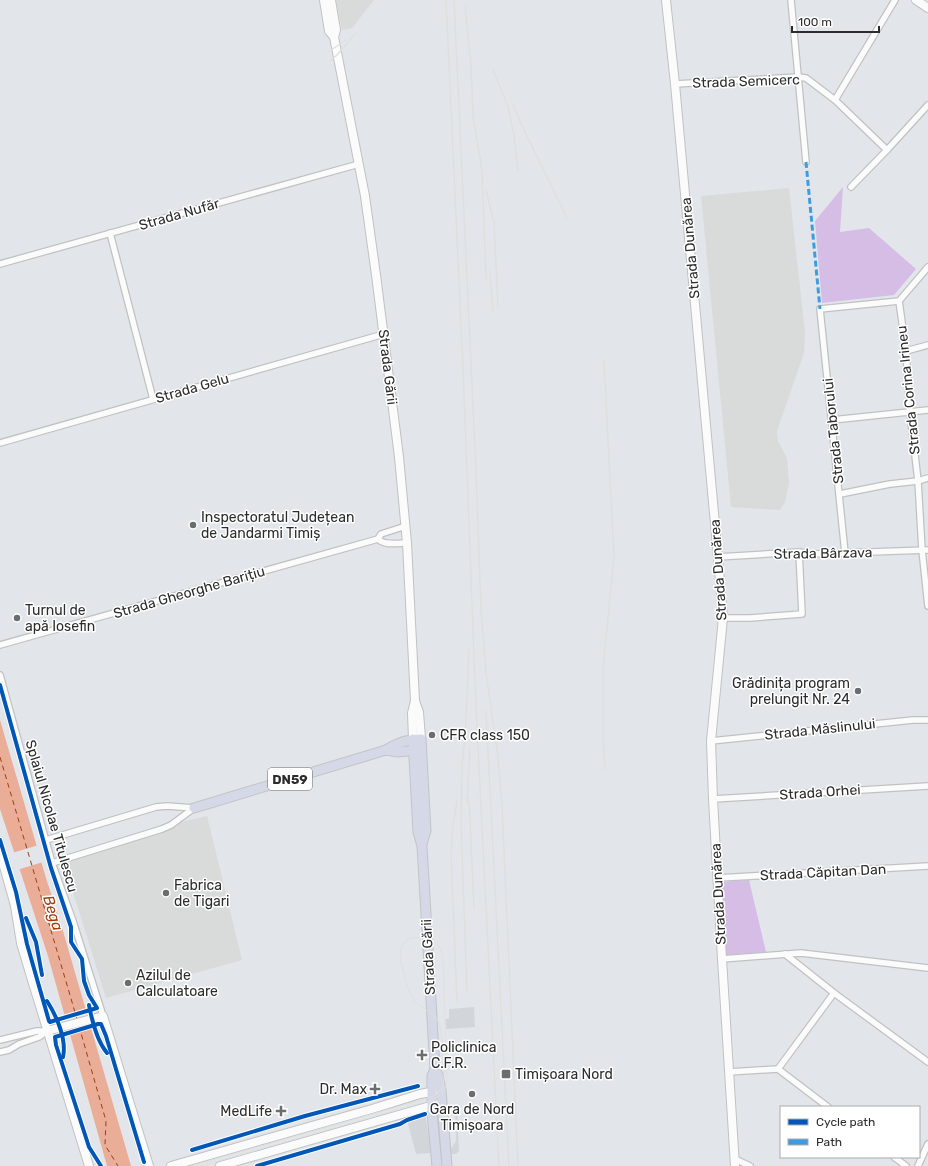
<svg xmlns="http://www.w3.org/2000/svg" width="928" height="1166" font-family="Rubik,sans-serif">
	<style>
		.industrial { fill: #d8dbd9 }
		.green { fill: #d5bde6 }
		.plaza { fill: #d2d6da }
		.water { fill: #eaad97 }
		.pier { fill: #e2e6ea }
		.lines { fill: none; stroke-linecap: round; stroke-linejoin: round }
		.ferry { stroke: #9c4010; stroke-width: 1; stroke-dasharray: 5 4; stroke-linecap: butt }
		.street-casing { stroke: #c0c2c2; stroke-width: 8 }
		.secondary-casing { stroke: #c0c2c2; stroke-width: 10 }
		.primary-casing { stroke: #c2c4c6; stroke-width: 11 }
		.street { stroke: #fbfbfc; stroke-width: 5.5 }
		.secondary { stroke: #fbfbfc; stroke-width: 8 }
		.primary { stroke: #d5d9e7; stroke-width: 9 }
		.tram { stroke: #dfe0de; stroke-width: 1 }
		.rail { stroke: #dfe0de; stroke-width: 1.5 }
		.quiet { stroke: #3d9ce1; stroke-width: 3; stroke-dasharray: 6 3; stroke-linecap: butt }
		.cycleway-casing { stroke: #fff; stroke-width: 6 }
		.cycleway { stroke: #0057b8; stroke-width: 4 }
		.poi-dot { fill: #6c6d6e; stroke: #fff; stroke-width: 1.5 }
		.labels { text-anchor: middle; stroke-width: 3; stroke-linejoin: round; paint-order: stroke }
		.shield { fill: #fff; stroke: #6b6b6b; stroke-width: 1 }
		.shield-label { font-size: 13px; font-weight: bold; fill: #2c2c2c }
		.street-label { font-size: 14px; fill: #2c2c2c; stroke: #fff }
		.poi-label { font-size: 14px; fill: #2c2c2c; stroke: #fff; text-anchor: start }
		.water-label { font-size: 15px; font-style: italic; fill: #9c4010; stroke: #fff }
	</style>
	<rect width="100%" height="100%" fill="#e2e6ea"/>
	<g class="industrial">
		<polygon points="336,0 374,0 352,28 342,30"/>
		<polygon points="789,188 805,332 804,353 777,431 778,441 787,458 789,483 785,502 780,510 731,507 701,196"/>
		<polygon points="207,816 242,960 106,998 63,860 181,822"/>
	</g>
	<g class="green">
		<polygon points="843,187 840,232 869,228 916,269 894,295 822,303 815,221"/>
		<polygon points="749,880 766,952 726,955 722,882"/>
	</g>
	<g class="plaza">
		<polygon points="474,1007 475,1027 446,1029 445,1019 449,1019 449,1009"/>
		<polygon points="455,1105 457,1107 459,1151 456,1154 451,1154 452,1166 450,1166 449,1152 456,1141"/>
		<polygon points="425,1114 432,1153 416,1154 407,1120"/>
	</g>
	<polygon class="water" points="0,720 46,878 63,931 131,1166 107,1166 48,956 0,809"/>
	<g class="pier">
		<polygon points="39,845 43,862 17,870 12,853"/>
		<polygon points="88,1010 93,1027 68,1034 63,1017"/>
	</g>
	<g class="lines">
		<g class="ferry">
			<polyline points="0,757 77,1019"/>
			<polyline points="79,1026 106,1121 105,1145 118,1166"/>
		</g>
		<defs>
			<g id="street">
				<polyline points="791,0 806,162"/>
				<polyline points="675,84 798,77 806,78 835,100 887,150"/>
				<polyline points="835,100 895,0"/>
				<polyline points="851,187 887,150 928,105"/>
				<polyline points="110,233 153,399"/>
				<polyline points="0,264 359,164"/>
				<polyline points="899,301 906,351 910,412 918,481 922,550 928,606"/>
				<polyline points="906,351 928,345"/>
				<polyline points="832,420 928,410"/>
				<polyline points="0,443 384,334"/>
				<polyline points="840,494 890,484 918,481 928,478"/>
				<path d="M406,526L381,534L378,539C384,546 399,543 407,543"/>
				<polyline points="845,553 820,309 899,301 928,267"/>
				<polyline points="718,557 799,552 811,554 928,550"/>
				<polyline points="723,618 750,618 802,614 799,552"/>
				<polyline points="0,645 378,539"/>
				<polyline points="0,675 52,863 73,921 103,1016"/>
				<polyline points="711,741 913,720 928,720"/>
				<polyline points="713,799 928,786"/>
				<polyline points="46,840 156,807 167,806 194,808"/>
				<polyline points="52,863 162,829 171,825 194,808"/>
				<polyline points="718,878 928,866"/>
				<polyline points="785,954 834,993 928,1062"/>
				<polyline points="722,959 801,953 928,968"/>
				<polyline points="0,1040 37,1031 47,1031"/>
				<polyline points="0,1052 9,1050 19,1044 39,1037 47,1031"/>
				<polyline points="778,1069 828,1107"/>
				<polyline points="729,1072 778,1069 834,993"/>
				<polyline points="894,1157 906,1166"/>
				<polyline points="735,1159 750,1166"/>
				<polyline points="918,1166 928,1144"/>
			</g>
			<g id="secondary">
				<polyline points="324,0 329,31 334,37"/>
				<polyline points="331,0 336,30 334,37 365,196 376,275 399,457 407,543 415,701 419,712 421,739"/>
				<polyline points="666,0 675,84 718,557 723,618 711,741 713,799 722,959 735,1166"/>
				<polyline points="916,0 928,8"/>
				<polyline points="413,739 412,713 415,701"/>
				<polyline points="0,852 15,906 21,943 32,980 89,1166"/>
				<polyline points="47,1031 103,1016 149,1166"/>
				<polyline points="171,1166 372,1109 420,1094 441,1090"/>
				<polyline points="220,1166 437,1104"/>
			</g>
			<g id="primary">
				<polyline points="413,739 418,832 422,846 435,1069 432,1076 432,1113 437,1166"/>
				<polyline points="386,750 398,752 418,750"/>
				<path d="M194,808L386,750C399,742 406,740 421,739L426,831L422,844"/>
				<polyline points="435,1069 438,1075 441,1090 447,1166"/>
			</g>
		</defs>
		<use href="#street" class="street-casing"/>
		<use href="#secondary" class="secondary-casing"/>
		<use href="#primary" class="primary-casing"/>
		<use href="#street" class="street"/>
		<use href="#secondary" class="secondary"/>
		<use href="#primary" class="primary"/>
		<g class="tram">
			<polyline points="925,0 928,2"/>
			<path d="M191,1166L425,1099C432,1097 438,1095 442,1088C447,1078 443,1031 438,1021C434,1013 422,1008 415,1001C408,993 406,981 403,970C398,953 399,934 422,938C428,939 435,942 439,946C441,949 442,953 443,957L447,1080C446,1090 441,1096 432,1100L201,1166"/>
		</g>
		<g class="rail">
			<polyline points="446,0 463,368 476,707 499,1166"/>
			<polyline points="454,0 476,471 481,609 486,673 498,757 502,806 518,1166"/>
			<polyline points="465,7 471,64 473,116 482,170 486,280"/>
			<polyline points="328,52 346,40"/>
			<polyline points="330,61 337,55 356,33"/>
			<polyline points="493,70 508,106 514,135 518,171"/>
			<polyline points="513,105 523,128 567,218"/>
			<polyline points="486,190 494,222 498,306"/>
			<polyline points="490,271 493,312"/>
			<polyline points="604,361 614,557 603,668 603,738 605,769"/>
			<polyline points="486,711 509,1166"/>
			<polyline points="469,799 474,909"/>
			<polyline points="467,804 470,746"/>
			<polyline points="467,992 461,823 462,764 465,739 469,649"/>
			<polyline points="457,1002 451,852 453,824 457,801"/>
		</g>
		<polyline class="quiet" points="806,162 820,309"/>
		<defs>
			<g id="cycleway">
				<polyline points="0,685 51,868 71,927 71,942 82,959 84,981 89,995 97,1008 53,1021 50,1022 49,1021 27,944 16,892 0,840"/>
				<polyline points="26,918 36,942 42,975"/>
				<path d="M47,1001C56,1015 67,1039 63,1057"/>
				<path d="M89,1005C92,1021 97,1041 107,1053"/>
				<polyline points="192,1150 305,1116 418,1086"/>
				<polyline points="101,1166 89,1147 56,1045 55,1037 98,1024 101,1024 106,1036 144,1162"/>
				<polyline points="257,1166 400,1124 407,1120 425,1114"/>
			</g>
		</defs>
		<use href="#cycleway" class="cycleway-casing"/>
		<use href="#cycleway" class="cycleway"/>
	</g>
	<g class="poi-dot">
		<circle cx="193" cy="525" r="4"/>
		<circle cx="17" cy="618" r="4"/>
		<circle cx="858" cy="691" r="4"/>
		<circle cx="432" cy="735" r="4"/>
		<circle cx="166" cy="893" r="4"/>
		<circle cx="128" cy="983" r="4"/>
		<path d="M420 1049h4v4h4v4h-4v4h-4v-4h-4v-4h4z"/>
		<rect x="501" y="1069" width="10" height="10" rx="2"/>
		<path d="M373 1083h4v4h4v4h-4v4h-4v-4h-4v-4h4z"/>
		<circle cx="472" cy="1094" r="4"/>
		<path d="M279 1105h4v4h4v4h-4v4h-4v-4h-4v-4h4z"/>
	</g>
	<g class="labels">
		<rect class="shield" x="268" y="768" width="44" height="22" rx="3"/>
		<g class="shield-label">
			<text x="290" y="784">DN59</text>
		</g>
		<g class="street-label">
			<text transform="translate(746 81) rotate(-2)" y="5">Strada Semicerc</text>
			<text transform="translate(179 214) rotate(-16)" y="5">Strada Nufăr</text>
			<text transform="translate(690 248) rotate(-95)" y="5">Strada Dunărea</text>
			<text transform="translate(388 367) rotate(83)" y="5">Strada Gării</text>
			<text transform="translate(192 388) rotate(-16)" y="5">Strada Gelu</text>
			<text transform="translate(908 390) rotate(-96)" y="5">Strada Corina Irineu</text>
			<text transform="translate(833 431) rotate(-96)" y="5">Strada Taborului</text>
			<text transform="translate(823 553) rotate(-1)" y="5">Strada Bârzava</text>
			<text transform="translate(718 570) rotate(-94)" y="5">Strada Dunărea</text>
			<text transform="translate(189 592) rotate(-16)" y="5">Strada Gheorghe Barițiu</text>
			<text transform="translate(820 729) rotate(-6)" y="5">Strada Măslinului</text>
			<text transform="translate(820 792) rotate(-4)" y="5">Strada Orhei</text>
			<text transform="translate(52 816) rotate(74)" y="5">Splaiul Nicolae Titulescu</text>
			<text transform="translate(823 872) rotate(-3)" y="5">Strada Căpitan Dan</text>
			<text transform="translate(718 894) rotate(-93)" y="5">Strada Dunărea</text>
			<text transform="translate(428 957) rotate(-93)" y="5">Strada Gării</text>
		</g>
		<g class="poi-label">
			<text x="201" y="522">Inspectoratul Județean<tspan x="201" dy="16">de Jandarmi Timiș</tspan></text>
			<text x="25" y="615">Turnul de<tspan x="25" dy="16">apă Iosefin</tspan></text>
			<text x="850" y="688" text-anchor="end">Grădinița program<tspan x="850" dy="16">prelungit Nr. 24</tspan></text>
			<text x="440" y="740">CFR class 150</text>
			<text x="174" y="890">Fabrica<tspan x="174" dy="16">de Tigari</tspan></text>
			<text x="136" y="980">Azilul de<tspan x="136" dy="16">Calculatoare</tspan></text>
			<text x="431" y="1052">Policlinica<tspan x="431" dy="16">C.F.R.</tspan></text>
			<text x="515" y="1079">Timișoara Nord</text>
			<text x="367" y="1094" text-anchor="end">Dr. Max</text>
			<text x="472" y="1114" text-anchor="middle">Gara de Nord<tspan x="472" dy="16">Timișoara</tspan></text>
			<text x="272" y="1116" text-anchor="end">MedLife</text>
		</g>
		<g class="water-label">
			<text transform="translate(53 913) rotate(73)" y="5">Bega</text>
		</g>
	</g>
	<rect x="780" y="1106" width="140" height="52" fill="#ffffff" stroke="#ababab"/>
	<rect x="788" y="1119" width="20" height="6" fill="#0057b8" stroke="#ababab"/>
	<text x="816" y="1126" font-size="12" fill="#2c2c2c">Cycle path</text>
	<rect x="788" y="1139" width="20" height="6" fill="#3d9ce1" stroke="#ababab"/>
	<text x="816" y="1146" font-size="12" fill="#2c2c2c">Path</text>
	<path d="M792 26v6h87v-6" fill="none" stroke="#2c2c2c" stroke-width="2"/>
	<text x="798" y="26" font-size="12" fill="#2c2c2c" stroke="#ffffff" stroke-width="3" paint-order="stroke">100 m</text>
</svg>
